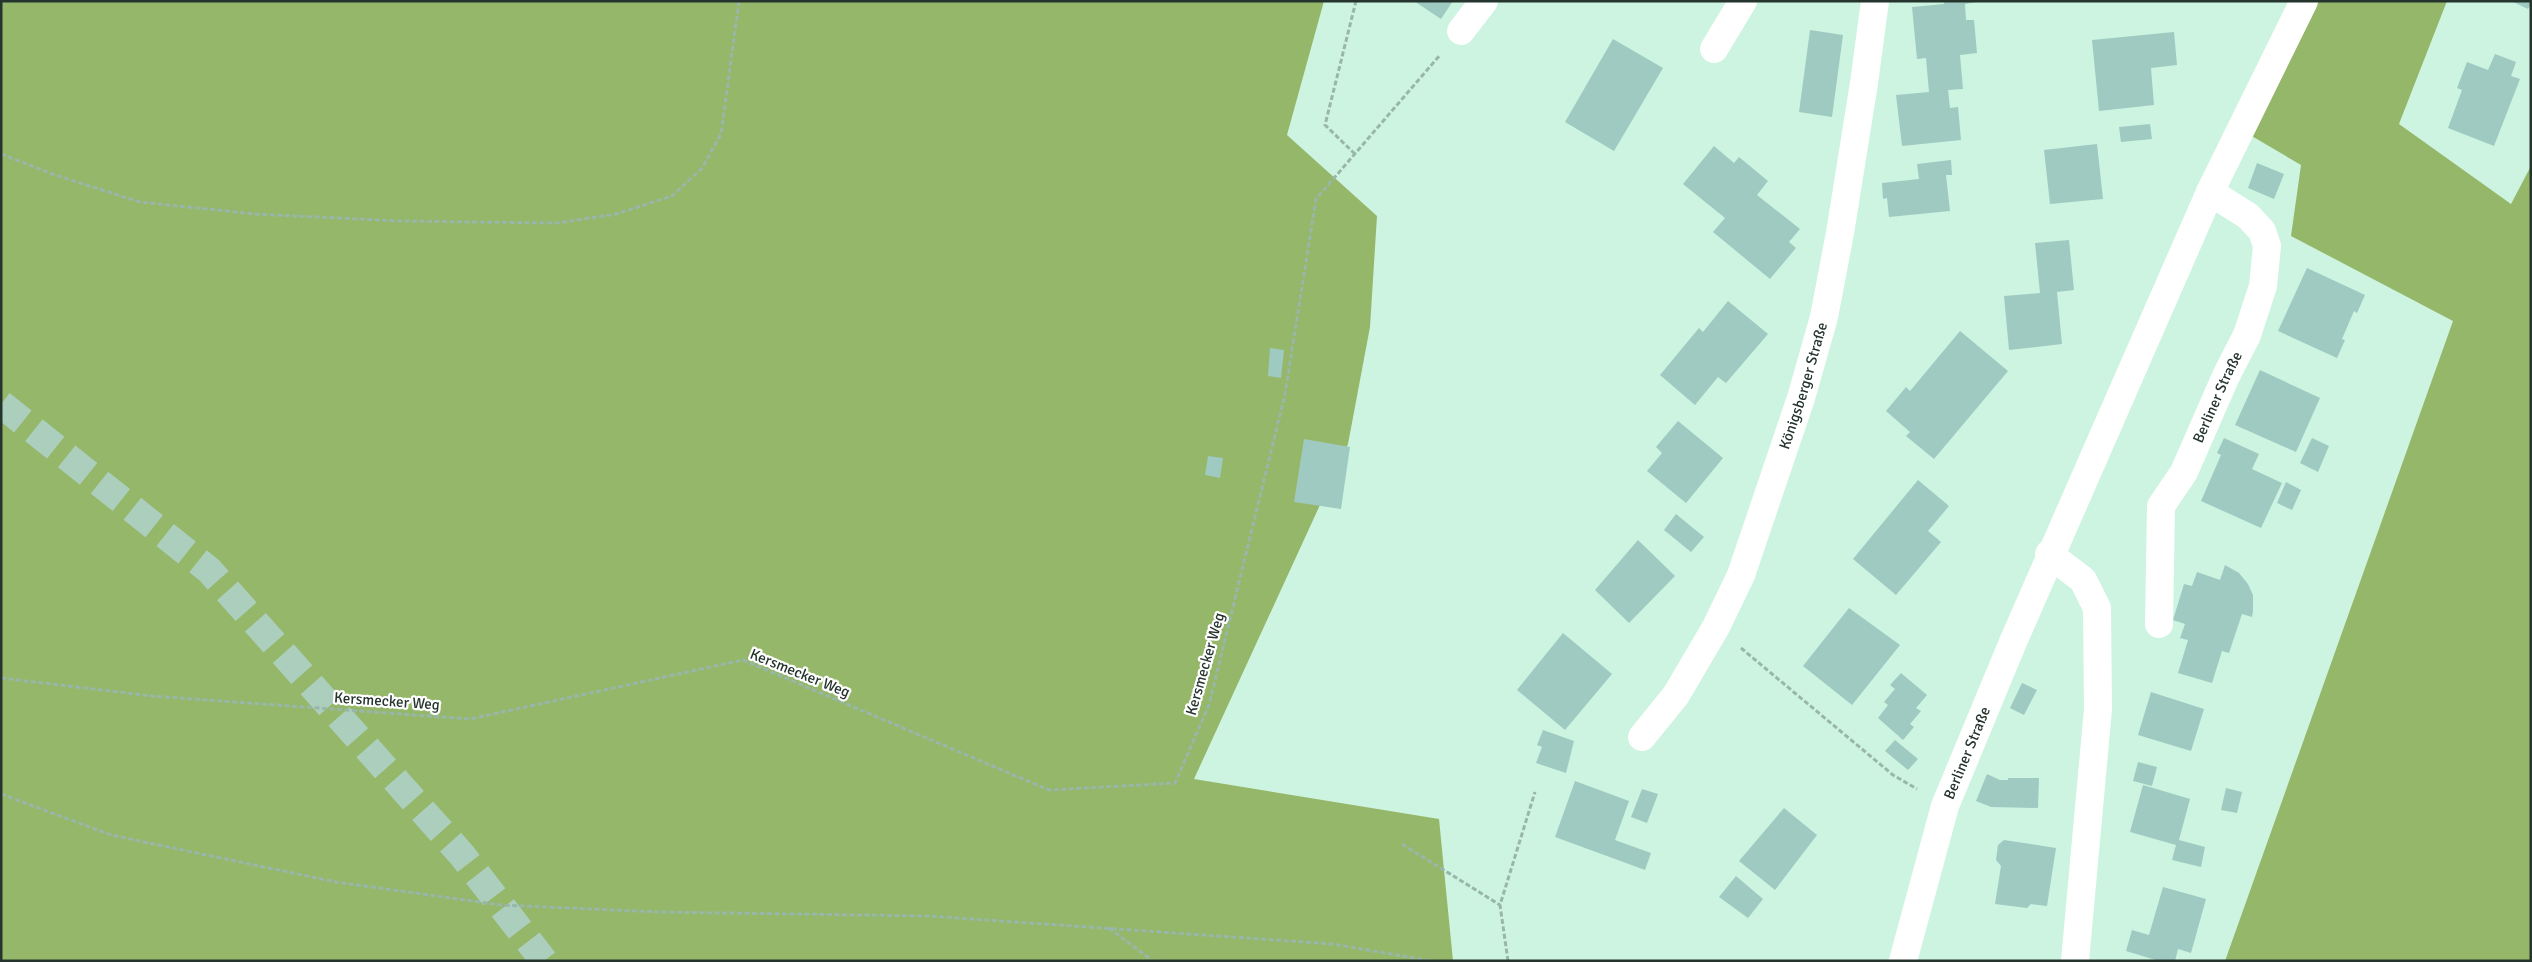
<svg xmlns="http://www.w3.org/2000/svg" width="2532" height="962" font-family="Signika,sans-serif">
	<style>
		.forest { fill: #95b769 }
		.building { fill: #9fcac2 }
		.lines { fill: none; stroke-linecap: round; stroke-linejoin: round }
		.major-tunnel { stroke: #abcebd; stroke-width: 28; stroke-dasharray: 28 14; stroke-linecap: butt }
		.path { stroke: #98b7a8; stroke-width: 3; stroke-dasharray: 5 2.5; stroke-linecap: butt }
		.minor { stroke: #fff; stroke-width: 28 }
		.labels { text-anchor: middle; stroke-width: 4.5; stroke-linejoin: round; paint-order: stroke }
		.street-label { font-size: 15px; fill: #25342d; stroke: #fff }
	</style>
	<rect width="100%" height="100%" fill="#cdf4e1"/>
	<g class="forest">
		<polygon points="1,1 1324,1 1287,135 1377,216 1370,327 1348,444 1194,779 1439,819 1453,961 1,961"/>
		<polygon points="2315,1 2447,1 2399,124 2511,204 2531,166 2531,961 2225,961 2453,321 2291,236 2301,165 2250,135"/>
	</g>
	<g class="building">
		<polygon points="1414,1 1453,1 1441,19"/>
		<polygon points="1944,1 1982,1 1965,4 1966,20 1974,20 1977,53 1960,55 1963,89 1948,90 1950,108 1958,107 1961,140 1902,146 1896,95 1929,92 1926,58 1917,59 1912,7 1944,4"/>
		<polygon points="2511,1 2531,1 2531,4 2528,9"/>
		<polygon points="1810,30 1843,35 1832,117 1799,112"/>
		<polygon points="2174,32 2177,65 2151,68 2154,105 2099,111 2092,40"/>
		<polygon points="1613,39 1663,68 1614,151 1565,122"/>
		<polygon points="2495,54 2516,62 2511,76 2520,79 2494,146 2448,128 2462,90 2457,88 2467,62 2488,70"/>
		<polygon points="2150,124 2152,139 2121,142 2119,127"/>
		<polygon points="2097,144 2103,199 2050,204 2044,150"/>
		<polygon points="1714,146 1734,163 1739,157 1768,181 1757,195 1800,229 1789,242 1796,248 1770,279 1713,232 1725,218 1683,184"/>
		<polygon points="1951,160 1952,175 1946,175 1950,211 1889,217 1887,198 1883,199 1882,183 1919,179 1917,164"/>
		<polygon points="2257,163 2284,174 2274,199 2248,188"/>
		<polygon points="2069,240 2074,290 2057,292 2062,344 2009,350 2004,296 2040,293 2035,243"/>
		<polygon points="2307,268 2365,295 2357,313 2354,311 2342,339 2345,340 2337,358 2278,331"/>
		<polygon points="1728,301 1768,334 1726,383 1718,377 1695,405 1660,375 1699,328 1703,332"/>
		<polygon points="1960,331 2008,371 1934,459 1906,436 1910,432 1886,411 1906,387 1910,391"/>
		<polygon points="1270,348 1284,350 1281,378 1268,376"/>
		<polygon points="2260,370 2320,398 2296,452 2235,425"/>
		<polygon points="1678,421 1723,458 1686,503 1647,471 1662,453 1656,447"/>
		<polygon points="2224,438 2259,454 2252,469 2282,483 2261,528 2201,501 2221,455 2217,453"/>
		<polygon points="2312,438 2329,446 2318,472 2300,463"/>
		<polygon points="1304,439 1350,447 1341,509 1294,502"/>
		<polygon points="1208,456 1223,458 1220,478 1205,475"/>
		<polygon points="1918,480 1949,506 1928,531 1941,542 1896,595 1853,559"/>
		<polygon points="2286,482 2301,490 2292,510 2277,503"/>
		<polygon points="1676,514 1704,537 1691,552 1664,530"/>
		<polygon points="1638,540 1675,576 1629,623 1595,590"/>
		<polygon points="2225,565 2239,573 2248,584 2253,595 2253,611 2252,617 2242,614 2229,653 2222,651 2212,683 2178,673 2188,640 2180,638 2185,624 2173,620 2184,584 2192,586 2197,572 2220,580"/>
		<polygon points="1849,608 1900,645 1852,705 1803,666"/>
		<polygon points="1563,633 1612,674 1565,730 1517,690"/>
		<polygon points="1901,673 1927,695 1916,708 1921,711 1910,724 1914,727 1903,740 1878,718 1888,705 1884,702 1895,689 1890,685"/>
		<polygon points="2022,683 2037,690 2024,715 2010,708"/>
		<polygon points="2151,692 2204,709 2191,751 2138,735"/>
		<polygon points="1543,730 1574,741 1566,773 1536,763 1542,747 1537,745"/>
		<polygon points="1895,740 1918,759 1908,770 1885,751"/>
		<polygon points="2138,762 2157,767 2152,786 2133,781"/>
		<polygon points="1987,774 2000,780 2008,780 2008,778 2039,778 2038,808 1991,807 1976,801"/>
		<polygon points="1575,781 1629,801 1615,840 1651,853 1645,870 1555,837"/>
		<polygon points="2143,785 2190,799 2179,840 2205,847 2201,867 2172,860 2176,845 2130,832"/>
		<polygon points="2226,788 2242,792 2237,813 2221,810"/>
		<polygon points="1642,789 1658,794 1647,823 1631,817"/>
		<polygon points="1784,808 1817,835 1775,890 1739,861"/>
		<polygon points="2004,840 2056,848 2047,906 2031,904 2027,908 1995,904 2001,866 1996,860 1998,845"/>
		<polygon points="1736,876 1763,899 1748,918 1719,897"/>
		<polygon points="2163,887 2206,899 2191,953 2178,949 2175,961 2159,961 2126,951 2132,930 2149,935"/>
	</g>
	<g class="lines">
		<polyline class="major-tunnel" points="1,404 209,570 462,855 544,961"/>
		<g class="path">
			<polyline points="1,154 55,175 140,202 255,214 400,221 557,223 616,214 672,196 702,168 721,134 739,1"/>
			<polyline points="1355,154 1325,125 1356,1"/>
			<polyline points="1741,648 1893,775 1917,789"/>
			<polyline points="1,678 152,696 470,719 743,660 1049,790 1175,783 1209,705 1285,394 1316,199 1440,55"/>
			<polyline points="1,794 111,835 336,882 501,905 659,912 929,916 1333,944 1432,961"/>
			<polyline points="1402,844 1500,905"/>
			<polyline points="1109,928 1153,961"/>
			<polyline points="1508,961 1500,905 1535,792"/>
		</g>
		<g class="minor">
			<polyline points="1461,31 1484,1"/>
			<polyline points="1714,49 1743,1"/>
			<polyline points="2049,554 2083,580 2097,608 2098,709 2075,961"/>
			<path id="s1" d="M2159,624L2161,506L2184,472L2226,376L2247,335L2263,286L2267,246L2262,231L2248,216L2210,192"/>
			<path id="s2" d="M1642,737L1676,695L1716,627L1741,575L1801,398L1824,317L1840,233L1864,83L1875,1"/>
			<path id="s3" d="M1903,961L1945,806L2013,642L2210,192L2304,1"/>
		</g>
	</g>
	<g class="labels">
		<g class="street-label">
			<text dy="5" stroke="none"><textPath href="#s2" startOffset="390">Königsberger Straße</textPath></text>
			<text dy="5" stroke="none"><textPath href="#s1" startOffset="241">Berliner Straße</textPath></text>
			<text transform="translate(1205 664) rotate(-74)" y="5">Kersmecker Weg</text>
			<text transform="translate(800 673) rotate(22)" y="5">Kersmecker Weg</text>
			<text transform="translate(387 701) rotate(4)" y="5">Kersmecker Weg</text>
			<text dy="5" stroke="none"><textPath href="#s3" startOffset="218">Berliner Straße</textPath></text>
		</g>
	</g>
	<rect width="2532" height="962" fill="none" stroke="#25342d" stroke-width="5"/>
</svg>
